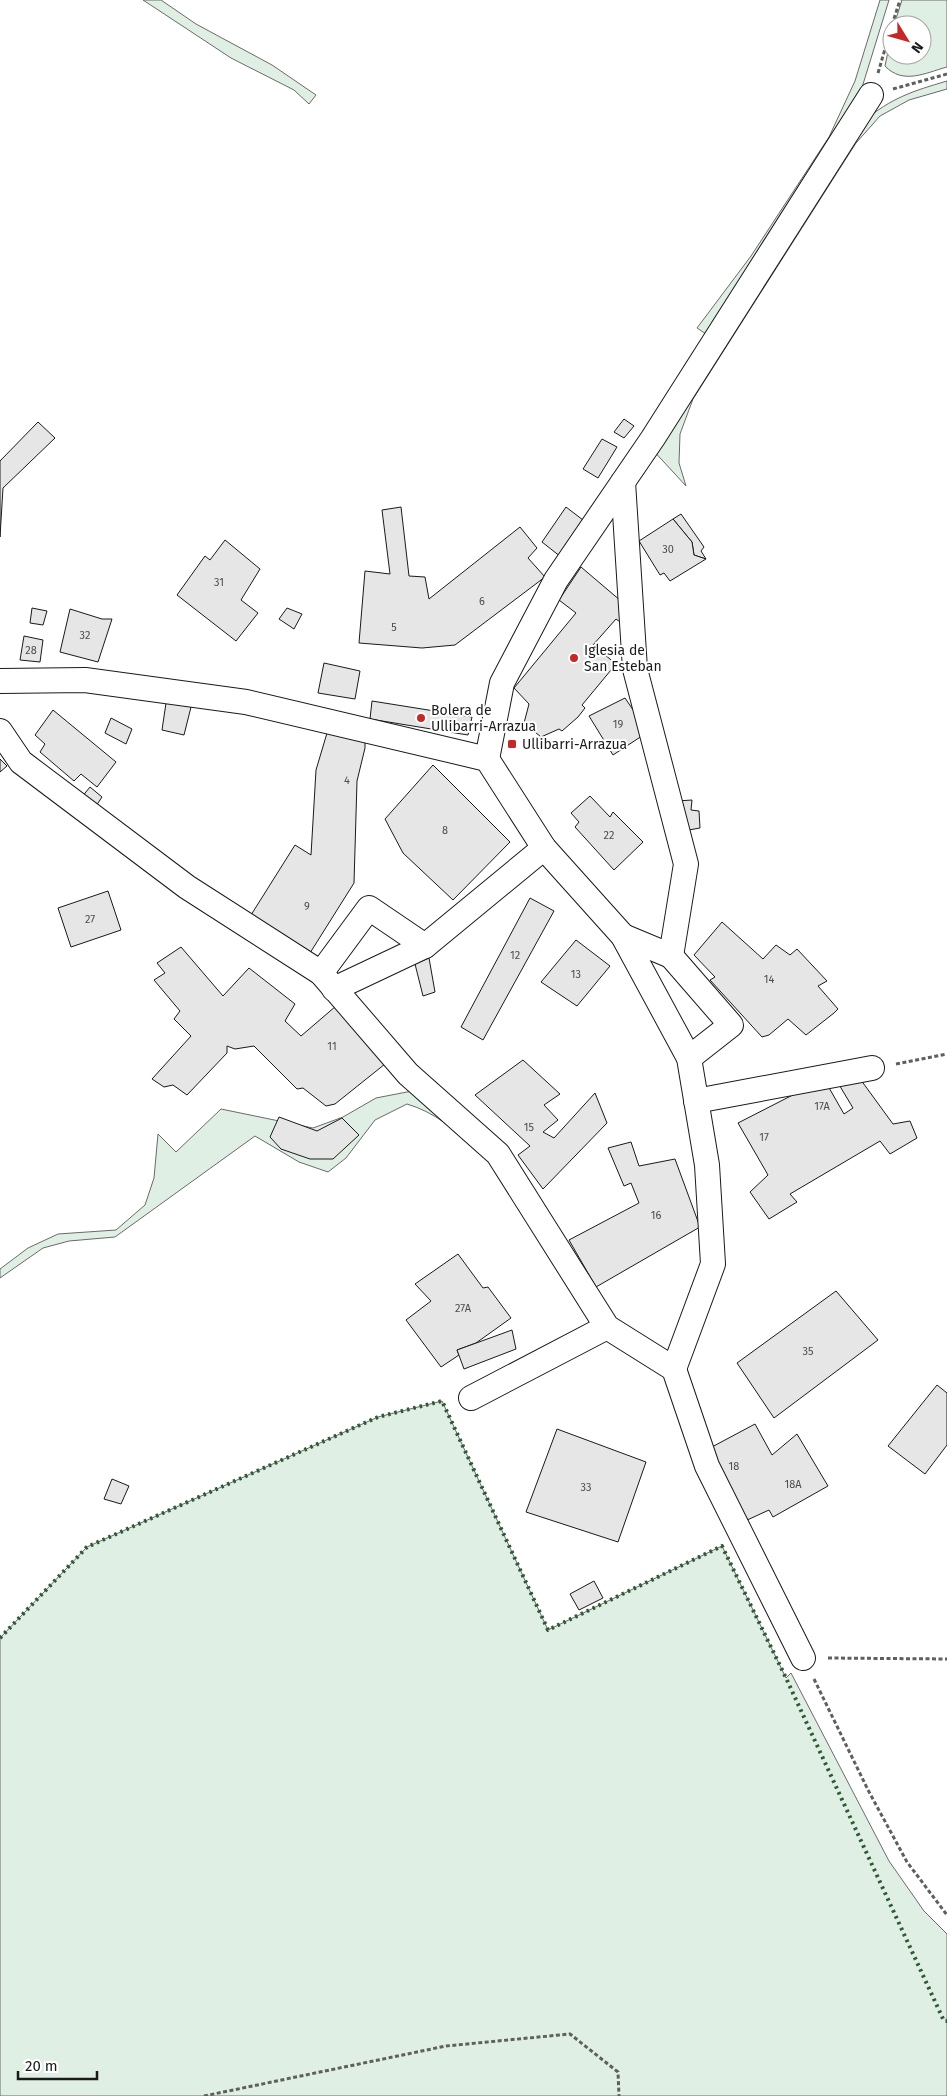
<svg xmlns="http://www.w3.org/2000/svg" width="947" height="2096" font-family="'Fira Sans',sans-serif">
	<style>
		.green { fill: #e0efe3; stroke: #6a6a6a }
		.building { fill: #e6e6e6; stroke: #1a1a1a }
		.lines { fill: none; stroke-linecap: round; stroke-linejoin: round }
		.minor-casing { stroke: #1a1a1a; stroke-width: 26 }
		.path { stroke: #5f5f5f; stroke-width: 3; stroke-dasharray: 4 2.5; stroke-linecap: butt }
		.minor { stroke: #fff; stroke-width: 24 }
		.hedge { stroke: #2b5a34; stroke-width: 4; stroke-dasharray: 2.5 4; stroke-linecap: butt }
		.poi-dot { fill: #c62828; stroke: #fff; stroke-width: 2 }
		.labels { text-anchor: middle; stroke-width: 4; stroke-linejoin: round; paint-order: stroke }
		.number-label { font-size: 11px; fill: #4d4d4d }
		.poi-label { font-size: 14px; fill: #1a1a1a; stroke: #fff; text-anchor: start }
	</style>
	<rect width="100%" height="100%" fill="#fff"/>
	<g class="green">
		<polygon points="143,0 161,0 196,24 272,65 316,95 309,104 294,90 231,58"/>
		<polygon points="880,0 889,0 860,94 706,334 697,328 751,256 829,137 855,81"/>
		<path d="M902,0H947V67C925,73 903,85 885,66L892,32V55H922V25H894Z"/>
		<path d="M947,81V89L909,100L880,116L856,143L693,399L680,434L679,463L686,486L651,448L864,121C891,98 913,91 947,81Z"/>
		<path d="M412,1091L477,1143L474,1149C455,1129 434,1112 407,1104L375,1120L346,1158L328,1172L299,1162L255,1136L115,1237L69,1241L43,1248L0,1278V1269L28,1248L58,1234L116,1230L145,1205L154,1178L158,1134L176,1152L221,1109L313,1128L343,1117L376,1098Z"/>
		<polygon points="442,1401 548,1630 722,1546 786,1678 791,1673 889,1861 924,1911 947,1934 947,2096 0,2096 0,1638 87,1547 378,1417"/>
	</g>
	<g class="building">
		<polygon points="624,419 634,426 624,438 614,432"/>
		<polygon points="38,422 55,438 3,488 0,537 0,461"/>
		<polygon points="602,439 617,447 598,478 583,469"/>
		<polygon points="401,507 409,576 425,577 429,599 520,527 537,548 528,558 545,577 455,645 422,648 359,643 365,571 390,574 382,510"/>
		<polygon points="566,507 583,520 561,557 542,542"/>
		<polygon points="681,514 704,547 701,551 706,559 694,555 692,542 673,519"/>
		<polygon points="673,519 692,542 694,555 706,559 670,581 664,573 660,575 639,541"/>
		<polygon points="225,540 260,569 241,600 258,613 236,641 177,595 205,556 210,560"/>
		<polygon points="581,567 628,607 627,627 616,619 593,645 616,664 582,705 585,708 578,717 562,731 559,729 541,737 524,723 529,704 514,688 576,613 559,600"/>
		<polygon points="32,608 47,611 43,625 30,623"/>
		<polygon points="287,608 302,614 294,629 279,619"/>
		<polygon points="70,609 102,619 112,619 98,662 60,652"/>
		<polygon points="24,636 43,640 40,662 20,660"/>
		<polygon points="324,663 360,671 355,699 318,693"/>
		<polygon points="625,698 648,732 613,755 589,716"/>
		<polygon points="372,701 472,717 468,735 370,719"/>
		<polygon points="166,703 192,703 184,735 162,730"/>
		<polygon points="53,710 116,762 97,787 81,774 74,781 40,752 45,744 35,735"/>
		<polygon points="111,718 132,729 126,744 105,733"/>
		<polygon points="327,733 365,742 365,748 357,781 354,883 310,953 251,915 295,845 311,855 316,770"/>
		<polygon points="0,759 7,766 0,772"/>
		<polygon points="433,765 510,842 453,900 403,853 385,819"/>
		<polygon points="90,787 102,797 94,809 81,798"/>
		<polygon points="590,796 610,817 613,812 643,842 614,870 575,827 579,822 571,813"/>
		<polygon points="692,800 691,810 699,811 700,828 683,831 677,801"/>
		<polygon points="108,891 121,930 71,947 58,908"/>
		<polygon points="530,898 554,911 483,1040 461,1027"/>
		<polygon points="722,922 763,959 776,945 790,955 797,949 827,981 818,986 838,1009 834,1013 806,1035 788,1019 769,1035 762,1037 710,980 715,977 694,955"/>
		<polygon points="576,940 610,966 577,1006 541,982"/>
		<polygon points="181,947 223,996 249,968 295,1004 285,1021 301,1036 336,1006 385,1064 335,1104 326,1106 303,1088 297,1089 254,1046 235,1049 227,1046 227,1053 187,1095 173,1085 164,1087 152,1079 191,1036 174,1019 180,1011 154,980 165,973 157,963"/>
		<polygon points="429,958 435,992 423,996 415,964"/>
		<polygon points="523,1060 560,1094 544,1105 558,1120 543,1132 554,1138 595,1093 607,1123 543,1189 518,1155 530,1146 475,1095"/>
		<polygon points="858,1076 893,1124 910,1121 917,1138 890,1154 880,1141 790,1194 797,1202 769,1219 750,1192 768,1175 738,1123 824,1079 844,1114 853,1108 838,1083"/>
		<polygon points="279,1117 317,1131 342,1118 359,1135 333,1159 310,1159 281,1149 270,1137"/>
		<polygon points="631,1142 639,1166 675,1159 700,1227 596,1287 569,1240 639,1203 631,1183 624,1186 608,1148"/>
		<polygon points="458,1254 483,1288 488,1287 511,1318 476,1343 457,1350 459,1355 441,1367 406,1320 431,1301 415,1284"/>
		<polygon points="836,1291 878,1340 774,1418 737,1363"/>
		<polygon points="512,1330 516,1349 464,1369 457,1350"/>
		<polygon points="937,1385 947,1393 947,1445 925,1474 888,1446"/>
		<polygon points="755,1424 772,1455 797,1434 828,1486 773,1517 769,1510 745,1521 710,1448"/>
		<polygon points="557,1429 646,1462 618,1542 526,1512"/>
		<polygon points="112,1479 129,1486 121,1504 104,1499"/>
		<polygon points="594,1581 603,1598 579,1610 570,1594"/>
	</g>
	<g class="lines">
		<defs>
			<g id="minor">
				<polyline points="623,482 635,669 686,864 671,956 623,936"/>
				<polyline points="0,681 85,680 246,702 487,759 544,848 623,936 689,1058 707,1165 713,1264 674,1369"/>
				<polyline points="0,731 21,762 187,887 321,973 408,1074 498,1154 607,1327 674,1369 707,1466 803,1658"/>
				<polyline points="487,759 502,683 556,580 653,438 871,95"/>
				<polyline points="671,956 731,1025 689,1058"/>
				<polyline points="321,973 369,908 425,946"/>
				<polyline points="334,989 425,946 544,848"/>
				<polyline points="696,1101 872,1068"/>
				<polyline points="471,1398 607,1327"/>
			</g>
		</defs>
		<use href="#minor" class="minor-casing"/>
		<g class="path">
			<polyline points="892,25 900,0"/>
			<polyline points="878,73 892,25"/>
			<polyline points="893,89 947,74"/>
			<polyline points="896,1064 947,1054"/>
			<polyline points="828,1658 947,1659"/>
			<polyline points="814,1679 868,1790 907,1862 947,1915"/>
			<polyline points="204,2096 446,2046 570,2034 618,2072 619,2096"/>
		</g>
		<use href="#minor" class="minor"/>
		<polyline class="hedge" points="0,1638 87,1547 378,1417 442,1401 548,1630 722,1546 786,1678 944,2021 947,2021"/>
	</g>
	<g class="poi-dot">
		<circle cx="574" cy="658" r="5"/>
		<circle cx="421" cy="718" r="5"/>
		<rect x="507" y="739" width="10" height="10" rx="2.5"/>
	</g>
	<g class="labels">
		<g class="number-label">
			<text x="668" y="553">30</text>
			<text x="219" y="586">31</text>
			<text x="482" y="605">6</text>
			<text x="394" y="631">5</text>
			<text x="85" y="639">32</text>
			<text x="31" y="654">28</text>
			<text x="618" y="728">19</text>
			<text x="347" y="784">4</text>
			<text x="445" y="834">8</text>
			<text x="609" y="839">22</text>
			<text x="307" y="910">9</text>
			<text x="90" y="923">27</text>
			<text x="515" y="959">12</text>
			<text x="576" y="978">13</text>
			<text x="769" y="983">14</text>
			<text x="332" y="1050">11</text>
			<text x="822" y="1110">17A</text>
			<text x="529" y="1131">15</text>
			<text x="764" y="1141">17</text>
			<text x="656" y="1219">16</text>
			<text x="463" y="1312">27A</text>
			<text x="808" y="1355">35</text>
			<text x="734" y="1470">18</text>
			<text x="793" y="1488">18A</text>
			<text x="586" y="1491">33</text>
		</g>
		<g class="poi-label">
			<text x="584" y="655">Iglesia de<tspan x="584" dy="16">San Esteban</tspan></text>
			<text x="431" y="715">Bolera de<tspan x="431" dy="16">Ullibarri-Arrazua</tspan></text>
			<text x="522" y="749">Ullibarri-Arrazua</text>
		</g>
	</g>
	<g transform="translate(907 40) rotate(127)"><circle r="24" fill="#ffffff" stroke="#a3a3a3"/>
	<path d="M0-4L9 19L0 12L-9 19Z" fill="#c62828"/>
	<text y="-8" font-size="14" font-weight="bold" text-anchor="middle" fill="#1a1a1a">N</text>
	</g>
	<path d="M18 2071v8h79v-8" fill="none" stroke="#1a1a1a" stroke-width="2.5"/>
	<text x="25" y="2071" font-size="15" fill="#1a1a1a" stroke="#ffffff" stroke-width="4" paint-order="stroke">20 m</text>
</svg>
